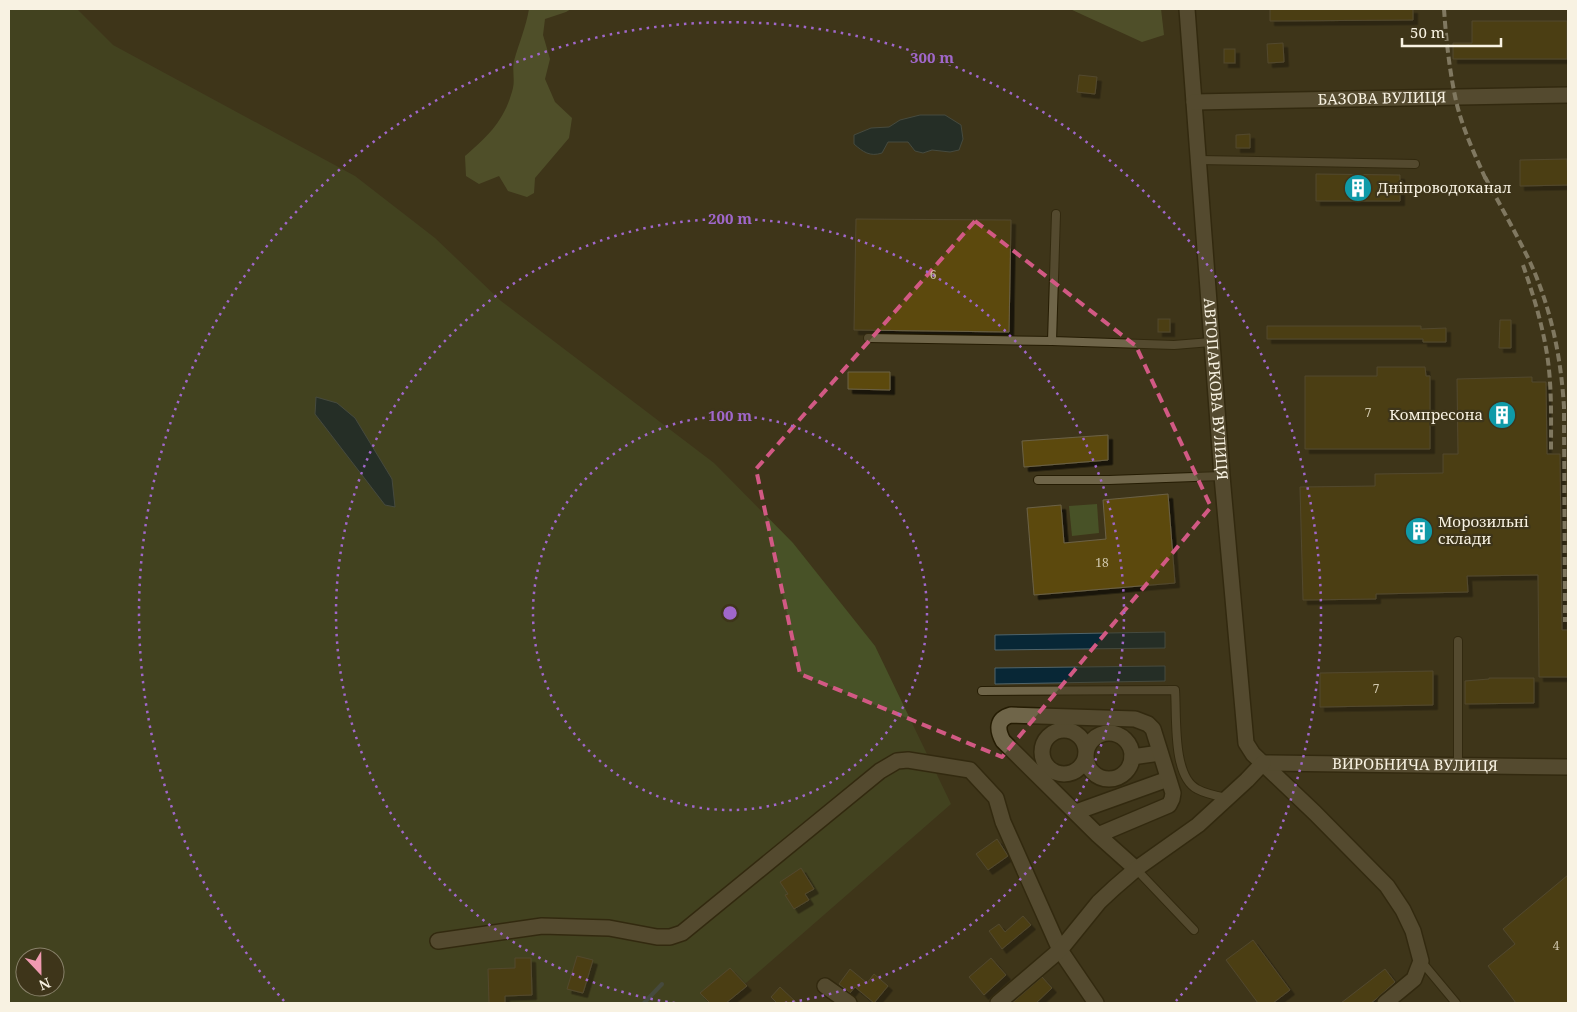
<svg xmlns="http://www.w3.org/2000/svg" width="1577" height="1012" font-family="'Noto Serif',serif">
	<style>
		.green { fill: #485227; fill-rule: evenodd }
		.forest { fill: #64703c }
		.water { fill: #082736; stroke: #50646a }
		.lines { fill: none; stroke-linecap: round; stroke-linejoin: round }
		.stream { stroke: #50646a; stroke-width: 4 }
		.building { fill: #5c4911; stroke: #6b6145; filter: url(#shadow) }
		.lane-casing { stroke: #251c03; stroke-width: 10 }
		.street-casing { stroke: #251c03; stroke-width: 18 }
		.lane { stroke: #6f6549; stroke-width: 8 }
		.street { stroke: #6f6549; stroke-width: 15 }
		.rail { stroke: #d0cab7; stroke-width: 4; stroke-dasharray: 8 4; stroke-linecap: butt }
		.marked { fill: none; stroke: #d25984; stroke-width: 4; stroke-dasharray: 10 6; stroke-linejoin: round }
		.ring { fill: none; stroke: #a067ca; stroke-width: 2.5; stroke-dasharray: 2.5 5 }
		.labels { text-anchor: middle; stroke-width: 4.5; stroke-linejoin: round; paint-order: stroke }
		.number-label { font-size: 12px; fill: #d1c8ae }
		.street-label { font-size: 15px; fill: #f8f2e2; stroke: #3e351a }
		.poi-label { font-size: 15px; fill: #f8f2e2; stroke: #3e351a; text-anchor: start }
		.centre { fill: #a067ca; stroke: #3e351a; stroke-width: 2.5 }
		.ring-label { font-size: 15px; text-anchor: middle; font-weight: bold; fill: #a067ca; stroke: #3e351a; stroke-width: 4.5; stroke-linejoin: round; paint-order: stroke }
	</style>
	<defs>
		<filter id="shadow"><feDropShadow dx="4.5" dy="4.5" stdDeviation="0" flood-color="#0009"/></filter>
	</defs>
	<rect width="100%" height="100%" fill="#3e351a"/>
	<g class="green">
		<path d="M9,9H77L113,45L355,176L435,238L501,301L714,463L793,543L875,646L951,804L723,1003H9ZM315,414L355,418L392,479L394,506L385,505ZM25,957H55V987H25Z"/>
		<polygon points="1097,504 1099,533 1072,536 1069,506"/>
	</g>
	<g class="forest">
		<path d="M529,9H571L566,12L545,19L543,35L550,59L545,79L555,102L572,118L569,138L535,178L534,193L527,197L508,191L499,176L479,184L466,176L465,156C489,135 505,120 513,88C515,79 512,70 514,61C519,43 526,27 529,9Z"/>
		<polygon points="1070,9 1161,9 1164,35 1142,42"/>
	</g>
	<g class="water">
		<path d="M920,115H945L961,125L963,139L959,150L950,152L932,150L923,153L915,151L908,142H888L882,153C870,157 863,152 854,144V135L871,128L889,127L900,120Z"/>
		<polygon points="316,397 337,403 355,418 392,479 395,507 385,505 315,414"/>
		<polygon points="1165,632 1165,648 995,650 995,635"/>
		<polygon points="1165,666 1165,681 995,684 995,668"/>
	</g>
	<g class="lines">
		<polyline class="stream" points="644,1003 662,984"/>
	</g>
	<g class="building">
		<polygon points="1270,9 1413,9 1413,20 1270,21"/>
		<polygon points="1472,21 1567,21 1567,59 1453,59 1453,43 1472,43"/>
		<polygon points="1283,43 1284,62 1268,63 1267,44"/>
		<rect x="1224" y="49" width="11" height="14"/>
		<polygon points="1079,75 1097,77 1095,94 1077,92"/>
		<polygon points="1250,134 1250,148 1236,148 1236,135"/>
		<polygon points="1567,159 1568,185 1520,186 1520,160"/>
		<polygon points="1316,174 1400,175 1400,201 1316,201"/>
		<polygon points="856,219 1011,220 1009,332 854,330"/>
		<rect x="1158" y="319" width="12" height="13"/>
		<polygon points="1500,320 1511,320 1511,348 1499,348"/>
		<polygon points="1267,326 1421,326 1421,329 1446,328 1446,342 1423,342 1423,339 1267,339"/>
		<polygon points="1377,367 1425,367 1426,376 1430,376 1430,449 1305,449 1305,376 1377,376"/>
		<polygon points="848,372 890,372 890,390 848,389"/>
		<polygon points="1532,377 1532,382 1546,382 1547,454 1560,454 1562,630 1568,630 1568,677 1539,677 1538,575 1467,576 1468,592 1376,594 1376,599 1303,600 1300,487 1375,486 1375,474 1443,473 1443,454 1458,454 1457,379"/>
		<polygon points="1108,435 1108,460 1024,467 1022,441"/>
		<polygon points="1168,494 1175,583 1034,595 1027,508 1061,505 1064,543 1106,539 1103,500"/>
		<polygon points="1433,671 1433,705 1320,707 1320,673"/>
		<polygon points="1489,678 1534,678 1534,703 1465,704 1465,681 1489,679"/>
		<polygon points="997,839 1008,856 988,870 976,854"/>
		<polygon points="801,868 814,889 805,894 809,900 794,909 785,895 788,894 780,882"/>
		<polygon points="1568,875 1568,1003 1516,1003 1488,966 1515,944 1503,929"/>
		<polygon points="1023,916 1031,925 1002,949 989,931 999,924 1005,932"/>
		<polygon points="1253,940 1290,990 1273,1003 1258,1003 1226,960"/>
		<polygon points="577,956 593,960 583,993 567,989"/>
		<polygon points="515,958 531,958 532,995 505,996 505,1003 489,1003 488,969 515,968"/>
		<polygon points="991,958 1006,975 984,995 969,977"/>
		<polygon points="730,968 747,986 726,1003 710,1003 700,993"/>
		<polygon points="850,969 867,983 874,974 888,986 874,1003 855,987 850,993 839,984"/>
		<polygon points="1385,969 1395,982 1376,999 1371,1003 1341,1003"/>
		<polygon points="1042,977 1052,988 1036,1003 1012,1003"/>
		<polygon points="780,987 797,1003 777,1003 771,997"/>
	</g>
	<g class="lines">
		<defs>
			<g id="lane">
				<polyline points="1198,160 1415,164"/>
				<polyline points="1056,214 1052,341 1174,345 1211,342"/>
				<polyline points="868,338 1052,341"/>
				<polyline points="1038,480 1109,480 1222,476"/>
				<path d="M982,691L1175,690C1177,716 1172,776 1197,789C1206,794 1217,796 1227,798"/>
				<polyline points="1458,766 1458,641"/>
				<polyline points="1136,869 1194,930"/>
				<polyline points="1421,961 1456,1003"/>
			</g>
			<g id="street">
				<path id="s1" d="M1187,9L1222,476L1246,743L1253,754L1315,813L1387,886L1403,910L1413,931L1421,961L1414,979L1385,1003"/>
				<path id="s2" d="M1194,102L1568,95"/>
				<circle cx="1064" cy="752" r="22"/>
				<circle cx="1109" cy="756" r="23"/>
				<polyline points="1132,757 1160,753"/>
				<path id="s3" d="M1263,763L1568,767"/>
				<polyline points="1076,812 1168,779"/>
				<path d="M1098,835L1169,805L1172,799L1173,793L1153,729L1148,724L1135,719L1011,715C996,719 997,730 1003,741L1098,835L1136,869"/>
				<polyline points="438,941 542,926 609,928 657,937 670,937 682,933 880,771 897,761 908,760 970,770 996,798 1003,822 1060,950 1096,1003"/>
				<polyline points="825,986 849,1003"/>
				<polyline points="998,1003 1060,950 1099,902 1114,888 1136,869 1198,825 1247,780 1263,763"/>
			</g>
		</defs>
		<use href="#lane" class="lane-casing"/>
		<use href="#street" class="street-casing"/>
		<use href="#lane" class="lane"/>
		<use href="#street" class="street"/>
		<g class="rail">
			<path d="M1444,9C1446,38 1449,67 1455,96C1461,126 1475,155 1487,182"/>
			<path d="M1485,177C1500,205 1516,233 1530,262C1551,308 1561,357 1564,407L1565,622"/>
			<path d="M1523,265C1533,294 1542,323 1547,354C1552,386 1551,419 1551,451"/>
		</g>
	</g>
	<path d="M0 0H1577V1012H0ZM975,221L1136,346L1211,507L1002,757L800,674L756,469Z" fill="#3e351a" fill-opacity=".55" fill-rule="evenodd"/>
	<path class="marked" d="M975,221L1136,346L1211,507L1002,757L800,674L756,469Z"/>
	<g class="ring">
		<circle cx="730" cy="613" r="197"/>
		<path d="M675 1003A394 394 0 1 1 785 1003"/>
		<path d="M284 1001A591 591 0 1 1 1176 1001"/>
	</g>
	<defs>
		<symbol id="building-disc" viewBox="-11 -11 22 22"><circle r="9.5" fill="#0f9aa8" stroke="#3e351a"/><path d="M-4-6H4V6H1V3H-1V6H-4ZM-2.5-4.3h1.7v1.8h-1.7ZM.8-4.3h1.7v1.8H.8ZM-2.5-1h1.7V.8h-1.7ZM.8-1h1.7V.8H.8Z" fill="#fff"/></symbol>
	</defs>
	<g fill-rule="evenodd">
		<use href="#building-disc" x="1342" y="172" width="32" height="32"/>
		<use href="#building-disc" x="1486" y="399" width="32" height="32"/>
		<use href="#building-disc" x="1403" y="515" width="32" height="32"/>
	</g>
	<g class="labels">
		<g class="number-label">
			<text x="933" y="279">6</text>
			<text x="1368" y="417">7</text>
			<text x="1102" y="567">18</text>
			<text x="1376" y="693">7</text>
			<text x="1556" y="950">4</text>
		</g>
		<g class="street-label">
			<text dy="5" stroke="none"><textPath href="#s2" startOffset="188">БАЗОВА ВУЛИЦЯ</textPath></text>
			<text dy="5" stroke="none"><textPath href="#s1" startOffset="381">АВТОПАРКОВА ВУЛИЦЯ</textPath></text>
			<text dy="5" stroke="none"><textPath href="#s3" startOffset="152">ВИРОБНИЧА ВУЛИЦЯ</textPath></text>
		</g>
		<g class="poi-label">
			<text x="1377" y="193">Дніпроводоканал</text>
			<text x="1483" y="420" text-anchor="end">Компресона</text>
			<text x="1438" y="527">Морозильні<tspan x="1438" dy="17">склади</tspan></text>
		</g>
	</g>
	<circle cx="730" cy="613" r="8" class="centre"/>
	<g class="ring-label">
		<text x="932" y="63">300 m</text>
		<text x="730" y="224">200 m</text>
		<text x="730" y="421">100 m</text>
	</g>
	<rect width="1577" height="1012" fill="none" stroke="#f8f2e2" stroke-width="20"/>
	<g transform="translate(40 972) rotate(158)"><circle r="24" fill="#3e351a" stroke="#88816a"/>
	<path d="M0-4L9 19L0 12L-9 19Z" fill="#f19ab1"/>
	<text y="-8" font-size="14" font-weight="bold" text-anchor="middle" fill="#f8f2e2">N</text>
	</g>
	<path d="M1402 38v8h99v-8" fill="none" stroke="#f8f2e2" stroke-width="2.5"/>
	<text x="1410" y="38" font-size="15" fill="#f8f2e2" stroke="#3e351a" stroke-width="4" paint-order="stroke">50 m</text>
</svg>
